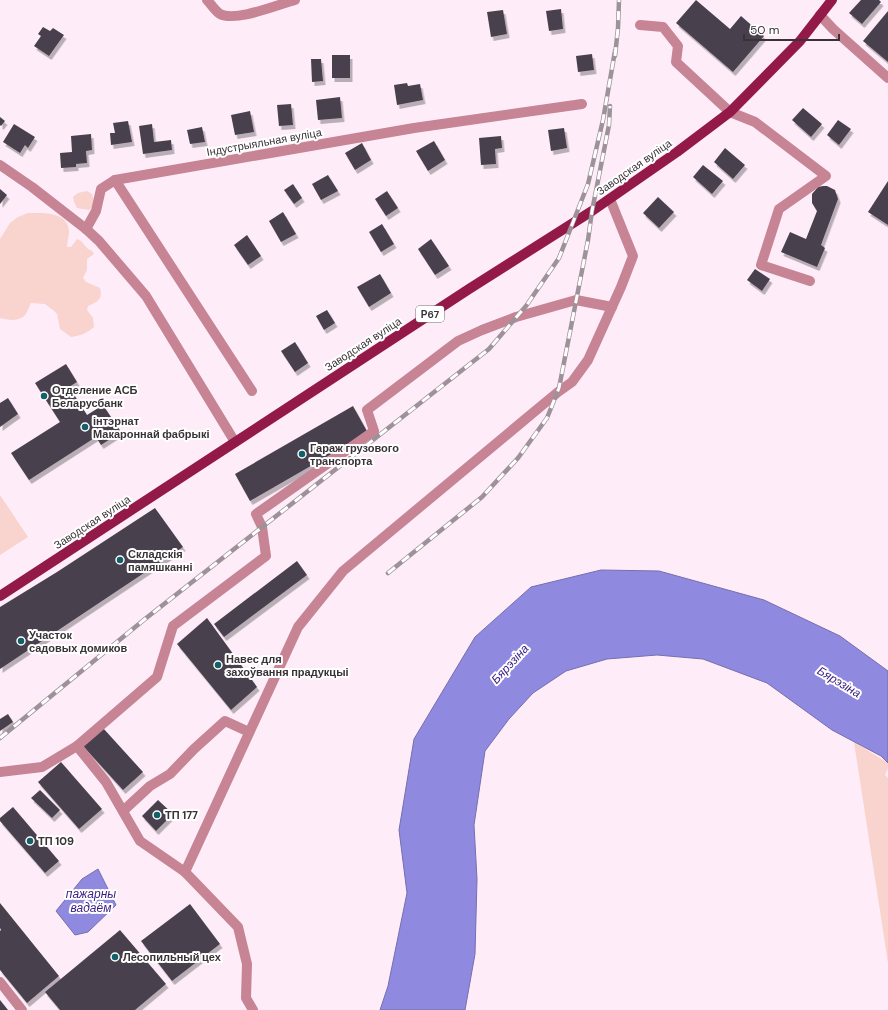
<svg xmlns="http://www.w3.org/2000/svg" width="888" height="1010" font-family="'DM Sans',sans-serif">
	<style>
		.green { fill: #f9d3cd }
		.water { fill: #8f89e0; stroke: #756fad }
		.building { fill: #49414e; filter: url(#shadow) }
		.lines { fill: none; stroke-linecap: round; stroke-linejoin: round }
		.minor { stroke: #c68494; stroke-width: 10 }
		.major { stroke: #931949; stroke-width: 10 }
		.rail-casing { stroke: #9e929a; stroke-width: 4.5 }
		.rail { stroke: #fff; stroke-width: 3; stroke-dasharray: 9; stroke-linecap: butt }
		.poi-dot { fill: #12606a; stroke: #fff; stroke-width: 1.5 }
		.labels { text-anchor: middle; stroke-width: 4; stroke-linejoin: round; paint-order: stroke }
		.shield { fill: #fff; stroke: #747073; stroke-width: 1 }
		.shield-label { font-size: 10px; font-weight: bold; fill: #393237 }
		.street-label { font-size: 11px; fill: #393237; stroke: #fff }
		.poi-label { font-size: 11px; font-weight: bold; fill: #393237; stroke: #fff; text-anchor: start }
		.water-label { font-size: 12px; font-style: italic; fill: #371e83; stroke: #fff }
	</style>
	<defs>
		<filter id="shadow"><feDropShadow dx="2.5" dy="4" stdDeviation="0" flood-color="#0004"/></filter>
	</defs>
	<rect width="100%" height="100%" fill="#feedf8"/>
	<g class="green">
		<path d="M87,191L92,194C94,201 96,205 89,210L77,208L74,202L73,197L78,193Z"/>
		<path d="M28,213C42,213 68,211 69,231C69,237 67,242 67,247H71L77,239C83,241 83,244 87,248C90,251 92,249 94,254L87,259V270L83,278L86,282L100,288C103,299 98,302 88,306L87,310L93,318L94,327C87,333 80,336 71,337L60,329L57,314L53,310L45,304L31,303C29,307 27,313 25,315C19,322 7,320 0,318V239L10,223L18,217Z"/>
		<polygon points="0,495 28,537 0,555"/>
		<polygon points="854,742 888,763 888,768 885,775 888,778 888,963"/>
	</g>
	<g class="water">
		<polygon points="601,570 659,571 764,600 840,636 888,671 888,763 881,756 832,730 767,683 703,659 657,655 607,659 566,671 533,693 509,719 485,751 474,825 477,879 475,954 465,1010 380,1010 388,986 407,893 399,830 414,739 475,637 531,587"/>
		<polygon points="98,869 116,905 88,932 75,935 56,911 82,879"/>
	</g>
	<g class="building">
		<polygon points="696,0 730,29 741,16 764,36 733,72 676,23"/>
		<polygon points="861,0 879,0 881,2 862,24 849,13"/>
		<polygon points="561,9 563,29 549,31 546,11"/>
		<polygon points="503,10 507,34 491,37 487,12"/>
		<polygon points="888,11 888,62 863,41"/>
		<polygon points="43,27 50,31 53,28 64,35 49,56 34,46 41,36 38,34"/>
		<polygon points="592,54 594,70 578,72 576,56"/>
		<rect x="332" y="55" width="18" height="23"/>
		<polygon points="311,59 321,59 323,81 312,82"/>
		<polygon points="407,83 408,86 420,84 423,100 397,105 394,85"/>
		<polygon points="340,97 342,118 318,120 316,100"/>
		<polygon points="291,104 293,125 279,126 277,105"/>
		<polygon points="803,108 822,124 811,137 792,120"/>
		<polygon points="250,111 254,132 235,135 231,115"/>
		<polygon points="0,117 5,121 1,126 0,125"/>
		<polygon points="838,120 851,129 839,145 827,135"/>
		<polygon points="128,121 132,142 111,145 110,133 115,133 113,123"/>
		<polygon points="14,124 35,137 28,148 25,145 20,153 3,142"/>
		<polygon points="152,124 154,142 171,140 172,150 143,154 139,126"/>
		<polygon points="202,127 205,142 190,144 187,130"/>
		<polygon points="564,128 567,148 551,151 548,130"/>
		<polygon points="91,134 92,150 86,151 87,163 76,164 76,167 61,168 60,153 72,152 71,136"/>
		<polygon points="501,136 502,148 495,149 496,164 481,165 479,138"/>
		<polygon points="434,141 445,160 428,171 416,151"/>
		<polygon points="362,143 371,160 355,170 345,153"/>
		<polygon points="725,148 745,165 733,179 714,162"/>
		<polygon points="703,165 723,181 712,194 693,177"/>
		<polygon points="328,175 338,191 321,200 312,184"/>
		<polygon points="888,181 888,225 868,212"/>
		<polygon points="293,184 302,198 294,204 284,190"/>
		<polygon points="823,186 827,186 835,190 838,199 821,245 825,248 817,267 781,252 790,232 806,239 817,211 812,203 812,194 818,187"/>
		<polygon points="0,189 7,195 0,204"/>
		<polygon points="387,191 398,208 386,216 375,199"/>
		<polygon points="658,197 674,212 659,228 643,213"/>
		<polygon points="283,212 296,234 281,242 269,221"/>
		<polygon points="382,224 394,244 381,252 369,232"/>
		<polygon points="247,235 261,256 248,265 234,245"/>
		<polygon points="431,239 449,266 435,275 418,249"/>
		<polygon points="755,269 770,279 762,291 747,280"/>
		<polygon points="380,274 391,293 369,307 357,287"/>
		<polygon points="327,310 335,323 324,330 316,316"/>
		<polygon points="295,342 308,363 295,372 281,351"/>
		<polygon points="66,364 77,382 69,387 87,415 103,405 121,432 101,445 96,437 29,480 11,453 60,422 35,383"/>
		<polygon points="8,398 18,414 0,427 0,403"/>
		<polygon points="353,406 368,433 250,501 235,474"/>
		<polygon points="155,508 183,547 0,669 0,607 57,572"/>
		<polygon points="297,561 307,575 224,637 214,624"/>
		<polygon points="207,618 257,687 231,710 177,644"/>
		<polygon points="8,714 13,722 0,731 0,719"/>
		<polygon points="103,728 143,772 123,790 83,746"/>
		<polygon points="61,762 102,809 79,829 38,782"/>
		<polygon points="40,790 60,810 52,818 31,798"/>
		<polygon points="158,800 173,814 156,831 142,816"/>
		<polygon points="13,807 59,861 45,873 0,821 0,818"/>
		<polygon points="0,903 59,976 27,1003 0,970 0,931 1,930 0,928"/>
		<polygon points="190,904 220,944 172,981 141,941"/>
		<polygon points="120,930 166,984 135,1010 60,1010 45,992"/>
		<polygon points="0,1000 8,1010 0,1010"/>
	</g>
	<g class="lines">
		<g class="minor">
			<path d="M207,0C211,4 215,11 220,14C236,22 277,5 295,0"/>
			<polyline points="820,15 833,29 888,78"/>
			<polyline points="640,25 663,27 678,46 676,62 730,112 755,122 826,176 779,209 761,265 810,281"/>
			<polyline points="0,165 32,187 86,229 96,211 101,189 115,180 414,128 582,104"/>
			<polyline points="115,180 252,391"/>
			<polyline points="86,229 99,241 146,296 235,442"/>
			<polyline points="77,746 157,677 173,626 266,556 262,527 256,514 374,431 367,410 458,341 482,330 516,317 576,300 612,307"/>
			<polyline points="0,772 42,767 77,746 106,782 140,841 185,872 298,627 343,571 558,392 572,382 588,360 621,287 633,256 610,199"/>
			<polyline points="123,811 150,786 170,774 194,749 225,721 249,732"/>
			<polyline points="185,872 238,927 247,964 246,998 253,1010"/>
			<polyline points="0,982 22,1010"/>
		</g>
		<polyline class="major" points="0,596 469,289 592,211 677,152 730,112 800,41 832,0"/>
		<defs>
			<g id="rail">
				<polyline points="615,56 618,28 619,0"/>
				<polyline points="388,573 482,497 518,458 547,418 559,388 588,240 592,211 609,125 610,106"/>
				<polyline points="0,738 145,619 489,349 526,306 559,258 588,184 603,120 615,51"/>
			</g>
		</defs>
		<use href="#rail" class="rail-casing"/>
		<use href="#rail" class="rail"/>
	</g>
	<g class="poi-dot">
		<circle cx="44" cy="396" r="4"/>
		<circle cx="85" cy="427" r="4"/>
		<circle cx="302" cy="454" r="4"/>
		<circle cx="120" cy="560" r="4"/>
		<circle cx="21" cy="641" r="4"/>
		<circle cx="218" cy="665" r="4"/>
		<circle cx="157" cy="815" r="4"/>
		<circle cx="30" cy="841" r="4"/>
		<circle cx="115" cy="957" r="4"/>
	</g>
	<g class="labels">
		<rect class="shield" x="416" y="306" width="28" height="16" rx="3"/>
		<g class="shield-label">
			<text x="430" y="318">Р67</text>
		</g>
		<g class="street-label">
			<text transform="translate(264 142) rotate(-10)" y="4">Індустрыяльная вуліца</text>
			<text transform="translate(634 167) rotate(-35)" y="4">Заводская вуліца</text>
			<text transform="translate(363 344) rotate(-33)" y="4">Заводская вуліца</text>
			<text transform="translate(92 522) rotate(-33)" y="4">Заводская вуліца</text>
		</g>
		<g class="poi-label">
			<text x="52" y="394">Отделение АСБ<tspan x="52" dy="13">Беларусбанк</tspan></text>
			<text x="93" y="425">інтэрнат<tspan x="93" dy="13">Макароннай фабрыкі</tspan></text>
			<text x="310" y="452">Гараж грузового<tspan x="310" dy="13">транспорта</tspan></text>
			<text x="128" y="558">Складскія<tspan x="128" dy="13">памяшканні</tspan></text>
			<text x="29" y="639">Участок<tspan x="29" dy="13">садовых домиков</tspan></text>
			<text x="226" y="663">Навес для<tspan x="226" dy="13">захоўвання прадукцыі</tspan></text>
			<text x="165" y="819">ТП 177</text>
			<text x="38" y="845">ТП 109</text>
			<text x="123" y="961">Лесопильный цех</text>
		</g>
		<g class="water-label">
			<text transform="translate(510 664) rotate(-47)" y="4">Бярэзіна</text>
			<text transform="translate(839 682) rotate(31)" y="4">Бярэзіна</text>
			<text x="91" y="898">пажарны<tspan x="91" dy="14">вадаём</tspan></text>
		</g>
	</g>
	<path d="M744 34v6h95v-6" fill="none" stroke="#393237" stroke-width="2"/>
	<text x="750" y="34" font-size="12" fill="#393237" stroke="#ffffff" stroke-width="3" paint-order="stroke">50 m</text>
</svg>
